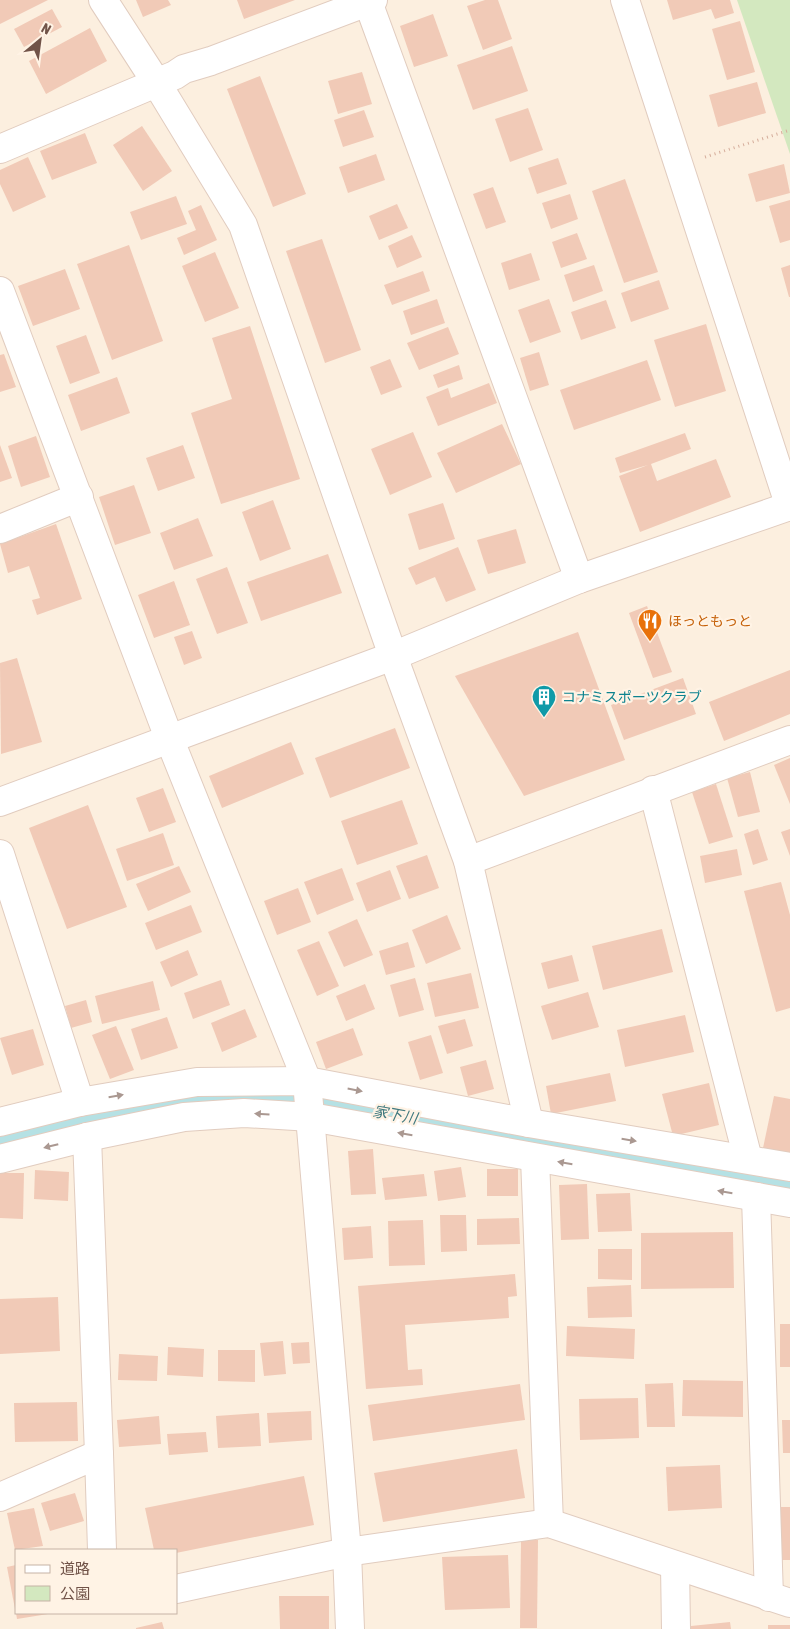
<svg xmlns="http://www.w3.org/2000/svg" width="790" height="1629" font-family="'Asap Condensed','Noto Sans JP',sans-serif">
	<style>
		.green { fill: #d3e8bf }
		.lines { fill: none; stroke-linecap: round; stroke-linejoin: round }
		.river { stroke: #b5e1e4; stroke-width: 51 }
		.building { fill: #f1cab7 }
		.minor-casing { stroke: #e1ccbf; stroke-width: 30 }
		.tertiary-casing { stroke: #e1ccbf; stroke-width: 30 }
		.path { stroke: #d5ad9b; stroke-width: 3; stroke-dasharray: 1 4; stroke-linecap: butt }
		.minor { stroke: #fff; stroke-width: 28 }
		.tertiary { stroke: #fff; stroke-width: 28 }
		.oneway { fill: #aa9891 }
		.labels { text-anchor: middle; stroke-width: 4.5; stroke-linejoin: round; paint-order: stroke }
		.food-label { font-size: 14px; fill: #c56008; stroke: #fff3e5; text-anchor: start }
		.culture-label { font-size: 14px; fill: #0d838f; stroke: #fff3e5; text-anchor: start }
		.water-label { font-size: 15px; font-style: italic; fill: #3f787e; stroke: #fff3e5 }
	</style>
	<rect width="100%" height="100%" fill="#fcefdf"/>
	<polygon class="green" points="737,0 790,0 790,154"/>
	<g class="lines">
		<polyline class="river" points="0,1141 116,1113 188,1099 248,1096 339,1105 790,1187"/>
	</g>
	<g class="building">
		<polygon points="0,0 48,0 0,24"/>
		<polygon points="136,0 168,0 171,5 143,17"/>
		<polygon points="237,0 295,0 244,19"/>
		<polygon points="485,0 498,0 512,39 483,50 467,6"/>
		<polygon points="667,0 730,0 734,13 715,19 711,9 673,20"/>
		<polygon points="52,9 62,27 24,47 14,29"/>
		<polygon points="433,14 448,56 414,67 400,26"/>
		<polygon points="740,21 755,72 727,80 712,29"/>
		<polygon points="90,28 107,61 46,94 29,61"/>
		<polygon points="512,46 528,91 473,110 457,65"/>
		<polygon points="362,72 372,104 338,114 328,81"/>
		<polygon points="260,76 306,194 273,207 227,89"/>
		<polygon points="757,82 766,113 718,127 709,95"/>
		<polygon points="528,108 543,150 510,162 495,119"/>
		<polygon points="364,110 374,137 343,147 334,120"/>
		<polygon points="142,126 172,171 143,191 113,145"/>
		<polygon points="85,133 97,163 52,180 40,151"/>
		<polygon points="376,154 385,180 348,193 339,167"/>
		<polygon points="28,157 46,197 13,212 0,184 0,170"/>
		<polygon points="558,158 567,184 537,194 528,168"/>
		<polygon points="784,164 790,193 756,202 748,174"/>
		<polygon points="625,179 658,272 624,283 592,191"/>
		<polygon points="493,187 506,222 486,229 473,194"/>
		<polygon points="570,194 578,219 551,229 542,203"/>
		<polygon points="176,196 187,224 141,240 130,212"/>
		<polygon points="790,200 790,240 780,243 769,206"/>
		<polygon points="397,204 408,228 379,240 369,216"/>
		<polygon points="201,205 217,240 184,255 177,238 196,230 188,211"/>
		<polygon points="577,233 587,259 561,268 552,242"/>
		<polygon points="412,235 422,257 397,268 388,246"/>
		<polygon points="322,239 361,350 325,363 286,251"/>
		<polygon points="129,245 163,341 112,360 77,264"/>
		<polygon points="215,252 239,308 205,322 182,266"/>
		<polygon points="531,253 540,280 509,290 501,263"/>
		<polygon points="594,265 603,291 573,302 564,275"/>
		<polygon points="790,265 790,297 789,297 781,268"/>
		<polygon points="65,269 80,309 33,326 18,286"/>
		<polygon points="423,271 430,291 392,305 384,285"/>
		<polygon points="659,280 669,309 631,322 621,293"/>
		<polygon points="437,299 445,323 411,335 403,311"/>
		<polygon points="549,299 561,332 530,343 518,310"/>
		<polygon points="606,300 616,328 581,340 571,312"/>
		<polygon points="706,324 726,391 675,407 654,340"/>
		<polygon points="250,326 300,479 221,504 191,413 232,399 212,338"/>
		<polygon points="448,327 459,354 419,370 407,343"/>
		<polygon points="86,335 100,373 70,384 56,346"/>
		<polygon points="539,352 549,385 530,391 520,358"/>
		<polygon points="4,354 16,387 0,392 0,355"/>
		<polygon points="390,359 402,387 381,395 370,367"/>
		<polygon points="647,360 661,400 574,430 560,390"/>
		<polygon points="459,365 463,379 438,388 433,375"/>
		<polygon points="117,377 130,413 81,431 68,395"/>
		<polygon points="489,383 497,403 438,426 426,397 448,388 451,398"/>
		<polygon points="502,424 521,464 456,493 437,453"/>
		<polygon points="413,432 432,477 390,495 371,449"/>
		<polygon points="685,433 691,449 651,464 657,481 716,459 731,497 640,532 619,476 648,465 620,473 615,458"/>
		<polygon points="36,436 50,477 21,487 8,446"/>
		<polygon points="0,445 12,478 0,482"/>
		<polygon points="183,445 195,478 158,491 146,458"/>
		<polygon points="134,485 151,533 115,545 99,497"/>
		<polygon points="273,500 291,549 260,561 242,512"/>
		<polygon points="443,503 455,539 419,550 408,514"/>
		<polygon points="198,518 213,556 174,570 160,533"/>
		<polygon points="56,524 82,599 37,615 32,600 40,598 29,566 8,573 0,544"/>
		<polygon points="516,529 526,563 488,574 477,540"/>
		<polygon points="458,547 476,590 446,602 435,577 416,585 408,568"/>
		<polygon points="328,554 342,593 261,621 247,582"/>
		<polygon points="227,567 248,623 217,634 196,579"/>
		<polygon points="174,581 190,625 154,638 138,595"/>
		<polygon points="647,606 672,672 653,678 629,613"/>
		<polygon points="192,631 202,658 184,665 174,637"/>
		<polygon points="578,632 625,760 524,796 455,676"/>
		<polygon points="17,658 42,742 1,754 0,663"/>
		<polygon points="790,670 790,714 724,741 709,702"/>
		<polygon points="683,678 696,714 624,740 611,705"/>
		<polygon points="395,728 410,768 330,798 315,758"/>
		<polygon points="291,742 304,774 222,808 209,776"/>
		<polygon points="790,758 790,804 774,765"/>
		<polygon points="750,772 760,812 738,817 727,778"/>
		<polygon points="716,784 733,837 709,844 692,792"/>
		<polygon points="163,788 176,822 149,832 136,798"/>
		<polygon points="402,800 418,844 357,865 341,821"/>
		<polygon points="88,805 127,907 67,929 29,828"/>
		<polygon points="758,829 768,860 753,865 744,834"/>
		<polygon points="790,829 790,856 781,832"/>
		<polygon points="163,833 174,865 127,881 116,849"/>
		<polygon points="737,849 742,875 705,883 700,856"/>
		<polygon points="427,855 439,888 409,899 396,866"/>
		<polygon points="179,866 191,892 148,911 136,884"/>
		<polygon points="342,868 354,900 317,915 304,882"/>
		<polygon points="390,870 401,899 367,912 356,883"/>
		<polygon points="781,882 790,915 790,1008 776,1012 744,891"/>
		<polygon points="298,888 311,922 277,935 264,901"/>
		<polygon points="191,905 202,932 156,950 145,923"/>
		<polygon points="447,915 461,949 426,964 412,930"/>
		<polygon points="357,919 373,955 344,967 328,932"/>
		<polygon points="662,929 673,972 603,990 592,946"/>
		<polygon points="319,941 339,986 317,996 297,950"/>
		<polygon points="408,942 415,967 386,975 379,951"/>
		<polygon points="188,950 198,975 171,987 160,962"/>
		<polygon points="572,955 579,981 548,989 541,963"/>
		<polygon points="471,973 479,1008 435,1017 427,983"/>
		<polygon points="415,978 424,1010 399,1017 390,985"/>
		<polygon points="221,980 230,1005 193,1019 184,993"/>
		<polygon points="153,981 160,1010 102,1024 95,996"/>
		<polygon points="365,984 375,1009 346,1021 336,996"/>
		<polygon points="588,992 599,1027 552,1040 541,1006"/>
		<polygon points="86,1000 92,1022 71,1028 65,1006"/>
		<polygon points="245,1009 257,1037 222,1052 211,1023"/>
		<polygon points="685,1015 694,1052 625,1067 617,1030"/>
		<polygon points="167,1017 178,1048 141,1060 131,1029"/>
		<polygon points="465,1019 473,1046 447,1054 438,1026"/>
		<polygon points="116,1026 134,1070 110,1079 92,1035"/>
		<polygon points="353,1028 363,1055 326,1069 316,1042"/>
		<polygon points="33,1029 44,1065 12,1075 0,1038"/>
		<polygon points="431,1035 443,1073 420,1080 408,1042"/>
		<polygon points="486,1060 494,1089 468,1096 460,1067"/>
		<polygon points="610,1073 616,1101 551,1114 546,1086"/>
		<polygon points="709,1083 719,1125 673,1136 662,1094"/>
		<polygon points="774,1096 790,1099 790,1154 763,1148"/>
		<polygon points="373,1149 376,1194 351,1195 348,1151"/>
		<polygon points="461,1167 466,1197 438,1201 434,1171"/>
		<rect x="487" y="1169" width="31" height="27"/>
		<polygon points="35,1170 69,1172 68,1201 34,1199"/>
		<polygon points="0,1173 24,1173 23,1219 0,1218"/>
		<polygon points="424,1174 427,1196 385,1200 382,1178"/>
		<polygon points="587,1184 589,1239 561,1240 559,1185"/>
		<polygon points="630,1193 632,1231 598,1232 596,1194"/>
		<polygon points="440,1215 466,1215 467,1251 441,1252"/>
		<polygon points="519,1218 520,1244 477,1245 477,1219"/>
		<polygon points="423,1220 425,1265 389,1266 388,1221"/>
		<polygon points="371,1226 373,1258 344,1260 342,1228"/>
		<polygon points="733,1232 734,1288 641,1289 641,1233"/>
		<polygon points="598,1249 632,1249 632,1280 598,1279"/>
		<polygon points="515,1274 517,1296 508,1297 509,1318 405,1325 408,1370 422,1369 423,1385 366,1389 358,1286"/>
		<polygon points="631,1285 632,1317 588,1318 587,1287"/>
		<polygon points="58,1297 60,1351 0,1354 0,1299"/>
		<rect x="780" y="1324" width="10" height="43"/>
		<polygon points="567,1326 635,1329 634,1359 566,1356"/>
		<polygon points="283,1341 286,1374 264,1376 260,1343"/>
		<polygon points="309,1342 310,1363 293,1364 291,1343"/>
		<polygon points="168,1347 204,1349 203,1377 167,1375"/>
		<polygon points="218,1350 255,1350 255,1382 218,1381"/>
		<polygon points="119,1354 158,1356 157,1381 118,1380"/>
		<polygon points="683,1380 743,1381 743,1417 682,1416"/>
		<polygon points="673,1383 675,1427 647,1427 645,1384"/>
		<polygon points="520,1384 525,1420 373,1441 368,1405"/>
		<polygon points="638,1398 639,1438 580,1440 579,1399"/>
		<polygon points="77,1402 78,1441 15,1442 14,1403"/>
		<polygon points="311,1411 312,1440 269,1443 267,1413"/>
		<polygon points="259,1413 261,1446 218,1448 216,1416"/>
		<polygon points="159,1416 161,1444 119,1447 117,1420"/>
		<polygon points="782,1420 790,1420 790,1453 783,1453"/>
		<polygon points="206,1432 208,1452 169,1455 167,1434"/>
		<polygon points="517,1449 525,1498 383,1522 374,1473"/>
		<polygon points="720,1465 722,1508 668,1511 666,1467"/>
		<polygon points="304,1476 314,1525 176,1553 176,1550 154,1550 145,1508"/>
		<polygon points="75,1493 84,1521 50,1531 41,1503"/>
		<polygon points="780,1507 790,1507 790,1560 781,1560"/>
		<polygon points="34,1508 43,1546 15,1550 7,1513"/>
		<polygon points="521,1540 538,1540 537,1628 520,1628"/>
		<polygon points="508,1555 510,1608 445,1610 442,1557"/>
		<polygon points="16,1565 16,1608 15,1609 7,1567"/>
		<polygon points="279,1596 329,1596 329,1629 280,1629"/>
		<polygon points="16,1613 48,1613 48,1614 17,1619"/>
		<polygon points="162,1622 164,1629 136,1629 136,1628"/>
		<polygon points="730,1622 731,1629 691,1629 691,1626"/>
		<rect x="768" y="1625" width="22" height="4"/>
	</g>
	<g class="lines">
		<defs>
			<g id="minor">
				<polyline points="103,0 156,82 243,225 393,656 468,861 529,1123"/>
				<polyline points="625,0 790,507"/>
				<polyline points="368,2 579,579"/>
				<polyline points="0,149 175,75 184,69 211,61 373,0"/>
				<polyline points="0,291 169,738 307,1081 347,1552 350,1629"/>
				<polyline points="0,529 79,497"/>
				<polyline points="653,790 748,1159"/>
				<polyline points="0,854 80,1102"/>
				<polyline points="468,861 790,740"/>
				<polyline points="0,1122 80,1102 197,1082 307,1081 529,1123 790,1167"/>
				<polyline points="87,1137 99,1454"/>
				<polyline points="535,1158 549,1523"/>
				<polyline points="0,1159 87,1137 184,1117 244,1113 311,1117 790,1203"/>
				<polyline points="756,1197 769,1597"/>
				<polyline points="0,1497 99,1454 102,1550"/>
				<polyline points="675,1566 676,1629"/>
				<polyline points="176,1589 347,1552 549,1523 790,1603"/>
			</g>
			<polyline id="tertiary" points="0,802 393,656 579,579 790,506"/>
		</defs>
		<use href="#minor" class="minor-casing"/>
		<use href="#tertiary" class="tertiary-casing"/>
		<polyline class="path" points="705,157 790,130"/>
		<use href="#minor" class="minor"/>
		<use href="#tertiary" class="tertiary"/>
	</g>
	<defs><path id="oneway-solid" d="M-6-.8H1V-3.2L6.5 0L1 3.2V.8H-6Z" transform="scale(1.25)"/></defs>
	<g class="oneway">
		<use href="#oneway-solid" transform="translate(355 1090) rotate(11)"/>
		<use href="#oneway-solid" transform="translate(116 1096) rotate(-10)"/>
		<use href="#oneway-solid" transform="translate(262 1114) rotate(-176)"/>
		<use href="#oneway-solid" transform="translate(405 1134) rotate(-170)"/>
		<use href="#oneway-solid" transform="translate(629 1140) rotate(9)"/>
		<use href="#oneway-solid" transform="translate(51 1146) rotate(166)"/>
		<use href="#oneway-solid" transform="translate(565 1163) rotate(-170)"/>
		<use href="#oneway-solid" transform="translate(725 1192) rotate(-170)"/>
	</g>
	<defs>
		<symbol id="restaurant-pin" viewBox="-11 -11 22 30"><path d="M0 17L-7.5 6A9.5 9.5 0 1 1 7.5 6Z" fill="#e8710a" stroke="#fff3e5"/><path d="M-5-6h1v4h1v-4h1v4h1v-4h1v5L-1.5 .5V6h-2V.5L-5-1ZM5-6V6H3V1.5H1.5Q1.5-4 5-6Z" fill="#fff"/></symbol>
		<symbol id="building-pin" viewBox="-11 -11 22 30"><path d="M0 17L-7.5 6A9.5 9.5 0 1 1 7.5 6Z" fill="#0f9aa8" stroke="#fff3e5"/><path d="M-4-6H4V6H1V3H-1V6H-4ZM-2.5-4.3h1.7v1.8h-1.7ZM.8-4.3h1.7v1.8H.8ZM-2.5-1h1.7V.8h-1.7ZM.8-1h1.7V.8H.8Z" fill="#fff"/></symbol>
	</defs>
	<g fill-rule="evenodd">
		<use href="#restaurant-pin" x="636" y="607" width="28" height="38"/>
		<use href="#building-pin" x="530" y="683" width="28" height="38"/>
	</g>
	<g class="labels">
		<g class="food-label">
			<text x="668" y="626">ほっともっと</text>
		</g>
		<g class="culture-label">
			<text x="562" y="702">コナミスポーツクラブ</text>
		</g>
		<g class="water-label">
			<text transform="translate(395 1115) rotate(10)" y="5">家下川</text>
		</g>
	</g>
	<rect x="15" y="1549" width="162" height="65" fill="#fff3e5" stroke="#c6b3a6"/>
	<rect x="25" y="1565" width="25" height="8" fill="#ffffff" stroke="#c6b3a6"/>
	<text x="60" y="1574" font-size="15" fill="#715348">道路</text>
	<rect x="25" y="1586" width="25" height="15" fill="#d3e8bf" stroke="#c6b3a6"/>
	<text x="60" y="1599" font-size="15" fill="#715348">公園</text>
	<g transform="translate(40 40) rotate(29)" stroke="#fff3e5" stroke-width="4" paint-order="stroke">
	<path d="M0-4L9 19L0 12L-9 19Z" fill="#715348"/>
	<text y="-8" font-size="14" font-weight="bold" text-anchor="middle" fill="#715348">N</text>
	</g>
</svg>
